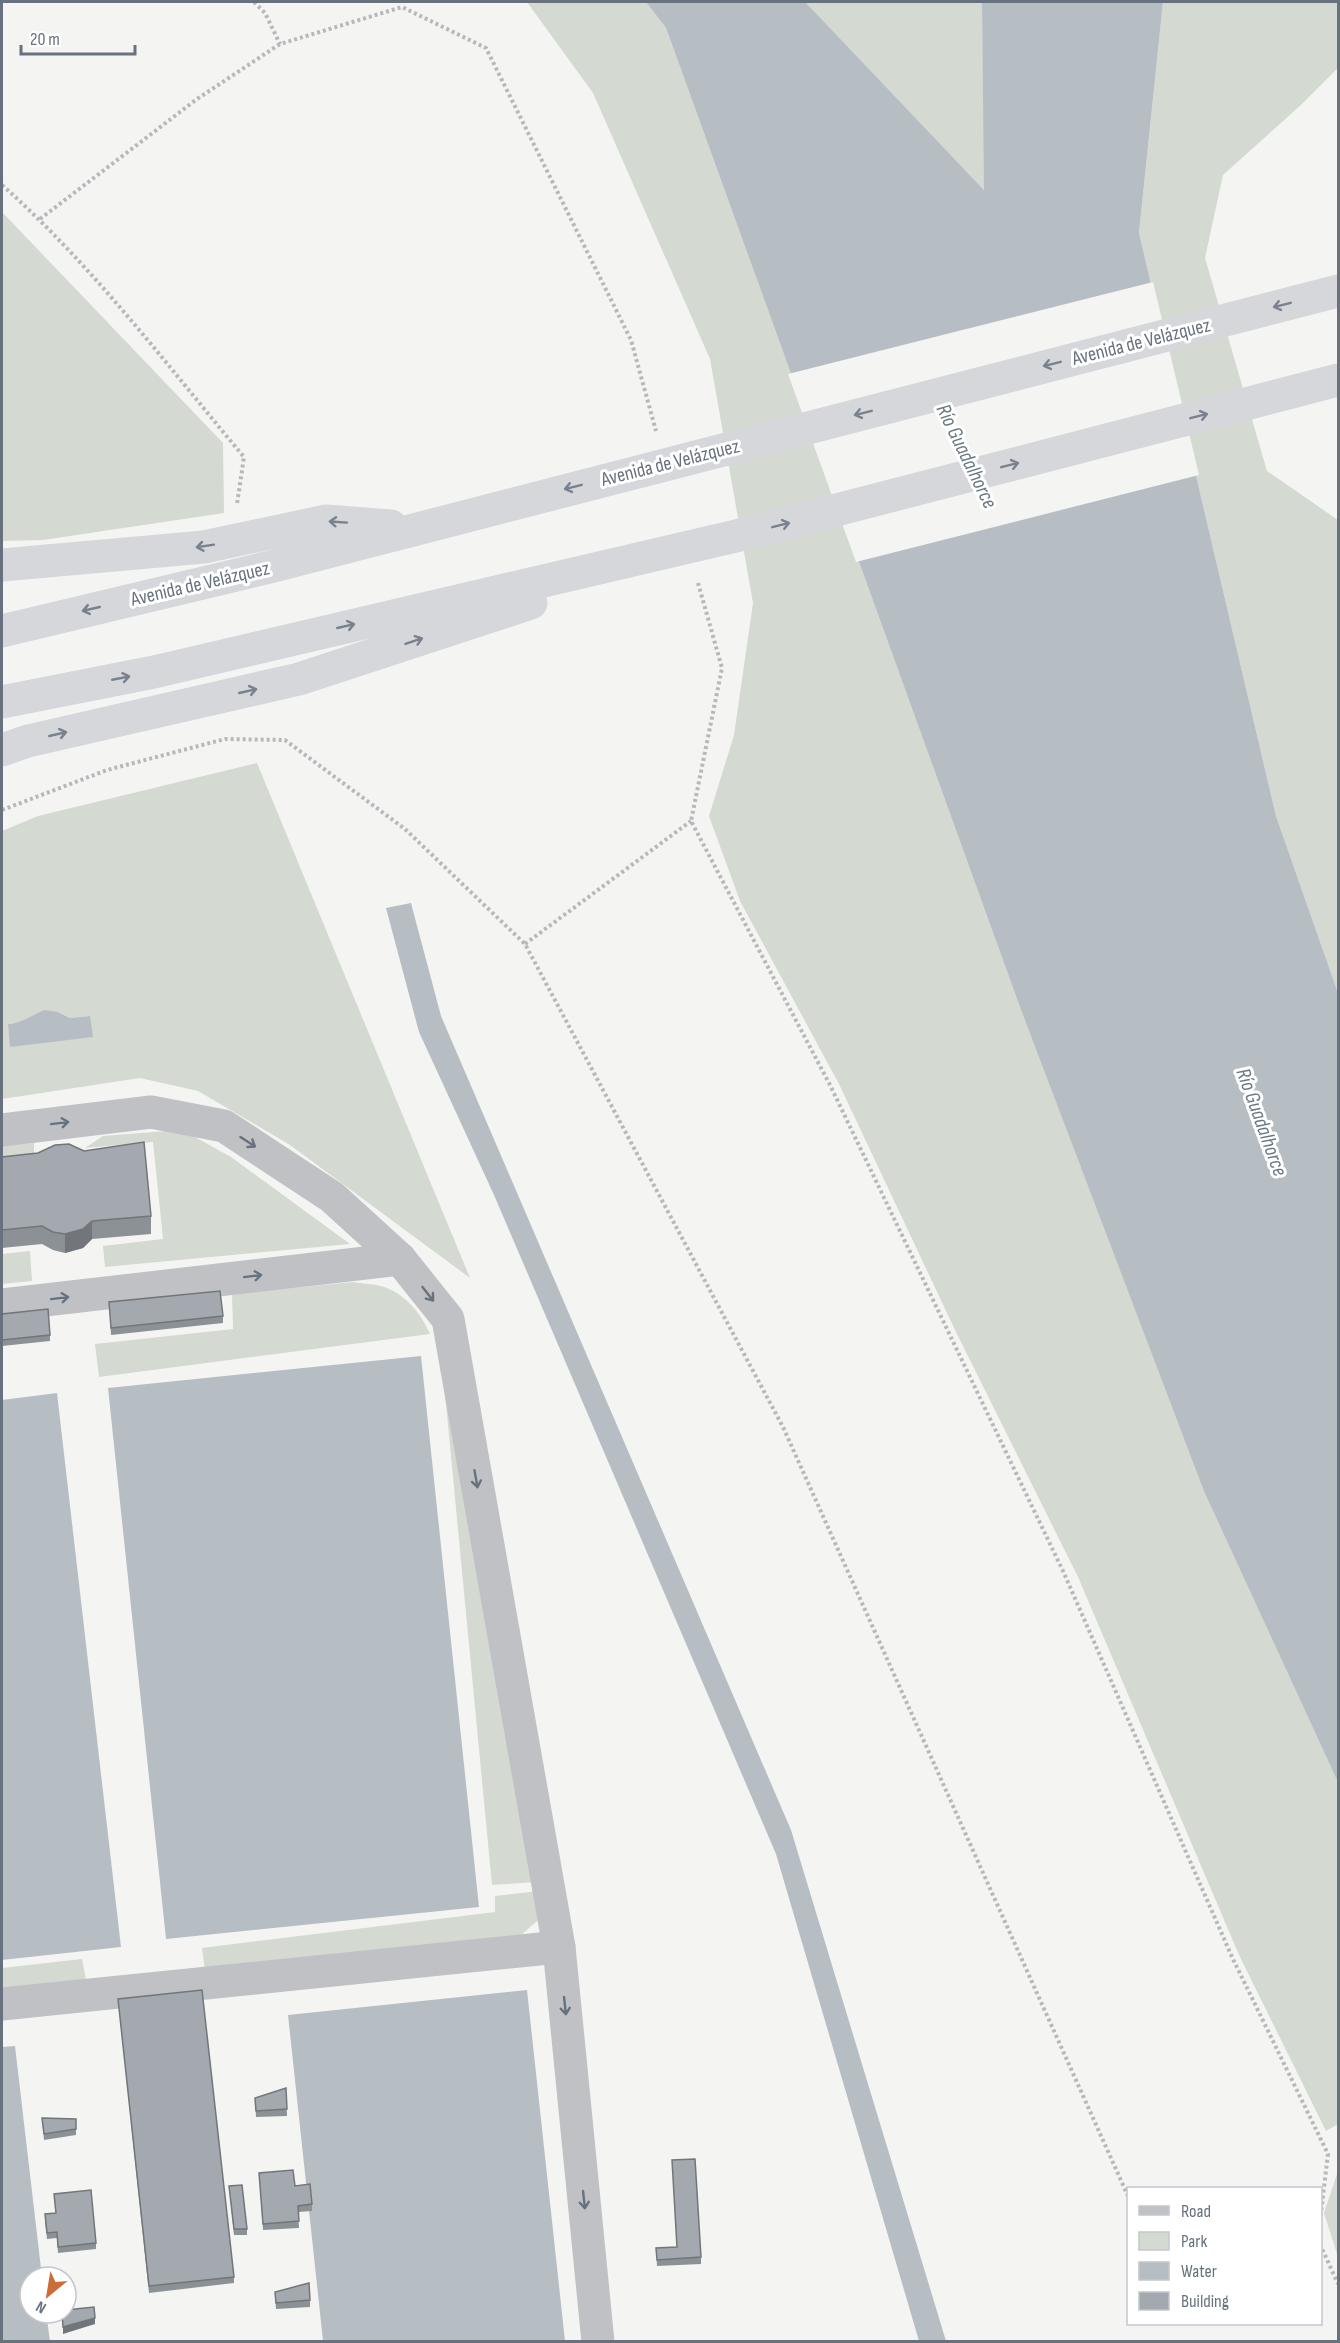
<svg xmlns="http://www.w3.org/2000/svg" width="1340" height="2343" font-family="'Sofia Sans Condensed',sans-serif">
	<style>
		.green { fill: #d4d9d2; fill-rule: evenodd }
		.water { fill: #b6bec4 }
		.pier { fill: #f4f5f2 }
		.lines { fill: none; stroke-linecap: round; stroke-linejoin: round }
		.path { stroke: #b6b8bb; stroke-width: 4; stroke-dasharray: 3 3; stroke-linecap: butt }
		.minor { stroke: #bfc1c5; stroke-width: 33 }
		.highway { stroke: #d5d7db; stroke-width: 33 }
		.wall { fill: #8c9196 }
		.shaded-wall { fill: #72767a }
		.building { fill: #a3a9af; stroke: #72767a; stroke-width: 1.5 }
		.oneway { stroke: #78818d }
		.oneway2 { stroke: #68727f }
		.labels { text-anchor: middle; stroke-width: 6; stroke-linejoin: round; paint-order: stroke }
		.street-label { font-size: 20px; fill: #68727f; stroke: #fff }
		.water-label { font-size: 21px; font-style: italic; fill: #697982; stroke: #fff }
	</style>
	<rect width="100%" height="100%" fill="#f4f5f2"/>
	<g class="green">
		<polygon points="527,2 646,2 666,28 1017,999 1338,1765 1338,2124 1326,2131 1239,1955 1078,1577 955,1330 839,1084 740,901 709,816 734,735 753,603 710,359 593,93"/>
		<polygon points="805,2 982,2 985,191 807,5"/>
		<polygon points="1163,2 1338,2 1338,68 1302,104 1223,175 1205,258 1267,471 1338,520 1338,993 1276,816 1139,233"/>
		<polygon points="2,212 223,443 224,513 43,540 2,541"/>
		<path d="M257,763L470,1278L290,1145L198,1091L140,1078L2,1099V831L38,816ZM58,1012L70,1018L90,1016L11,1047L8,1024L20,1023Z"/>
		<polygon points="166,1131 195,1137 231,1157 350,1244 105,1267 103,1246 163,1239 153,1142 85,1148 103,1136"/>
		<polygon points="34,1143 34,1157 2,1160 2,1146"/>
		<polygon points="30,1251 32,1281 2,1284 2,1254"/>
		<path d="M353,1282C364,1284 378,1284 387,1288C407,1296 422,1315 430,1334L99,1377L95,1344L233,1329L232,1294Z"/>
		<polygon points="444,1383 535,1882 492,1885"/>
		<polygon points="539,1891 538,1920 520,1936 205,1971 202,1948 495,1912 495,1896"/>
		<polygon points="82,1959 86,1980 2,1990 2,1968"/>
		<polygon points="1338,2171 1338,2257 1324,2213"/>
	</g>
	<g class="water">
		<polygon points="646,2 805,2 984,190 982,2 1163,2 1139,233 1276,816 1338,993 1338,1782 1204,1491 1017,999 666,28"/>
		<polygon points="411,903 441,1016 791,1830 946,2341 919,2341 776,1854 494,1195 419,1032 386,908"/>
		<path d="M45,1010L58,1012L70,1018L90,1016L93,1037L10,1047L8,1024C23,1023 31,1015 45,1010Z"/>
		<polygon points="421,1356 479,1907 166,1939 108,1388"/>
		<polygon points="57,1393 121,1947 2,1960 2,1400"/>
		<polygon points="527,1990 565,2341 323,2341 288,2015"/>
		<polygon points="15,2046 42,2277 30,2277 30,2313 46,2313 50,2341 2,2341 2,2047"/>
	</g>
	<polygon class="pier" points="1153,282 1199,475 856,562 788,374"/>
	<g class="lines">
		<g class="path">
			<polyline points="254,2 265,13 280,44"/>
			<path d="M2,185C92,265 166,364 244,457L237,504"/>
			<polyline points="40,219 197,99 280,44 402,7 486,48 631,340 656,431"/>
			<polyline points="698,583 722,668 691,821 830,1085 1063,1571 1232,1957 1328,2154 1320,2221"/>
			<polyline points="2,810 107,770 225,739 285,740 405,829 525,944 783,1427 1128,2196"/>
			<polyline points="525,944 691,821"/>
			<polyline points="1320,2244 1338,2284"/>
		</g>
		<g class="minor">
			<polyline points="2,1130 151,1112 224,1126 332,1197 400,1259 448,1319 559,1947 598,2342"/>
			<polyline points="2,1305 400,1259"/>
			<polyline points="2,2004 559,1947"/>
		</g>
		<g class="highway">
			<polyline points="2,565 204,547 326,521 391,526"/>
			<polyline points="2,631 270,567 1338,291"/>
			<polyline points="2,702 154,672 736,536 1338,380"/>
			<polyline points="2,750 28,741 299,679 531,603"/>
		</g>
	</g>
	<g class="wall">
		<polygon points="2,1157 151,1216 151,1234 92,1239 83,1248 65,1253 53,1250 42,1244 2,1248"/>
		<polygon points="109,1302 223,1316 223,1323 111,1335"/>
		<polygon points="2,1314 50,1335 50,1341 2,1346"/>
		<polygon points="118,1999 234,2277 234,2283 149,2293"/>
		<polygon points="286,2088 287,2116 256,2117 255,2098"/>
		<polygon points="42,2118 76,2119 76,2135 44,2140"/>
		<polygon points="259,2173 295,2186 312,2204 312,2211 298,2212 299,2228 263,2230"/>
		<polygon points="229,2186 247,2229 247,2235 234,2235"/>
		<polygon points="54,2194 96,2243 96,2249 58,2253 57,2238 47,2239 45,2221 45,2214 56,2213"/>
		<polygon points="656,2248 701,2257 701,2264 657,2266"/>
		<polygon points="275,2292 310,2300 310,2307 276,2309"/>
	</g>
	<g class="shaded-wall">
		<polygon points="92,1221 92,1239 83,1248 65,1253 65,1234"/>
		<polygon points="95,2318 95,2324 63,2334 63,2327"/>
	</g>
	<g class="building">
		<polygon points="144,1142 151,1216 92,1221 83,1229 65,1234 53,1232 42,1226 2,1230 2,1157 38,1153 55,1145 69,1144 84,1151"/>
		<polygon points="220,1291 223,1316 111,1328 109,1302"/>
		<polygon points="48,1309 50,1335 2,1340 2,1314"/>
		<polygon points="202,1990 234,2277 149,2286 118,1999"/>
		<polygon points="286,2088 287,2109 256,2111 255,2098"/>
		<polygon points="42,2118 76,2119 76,2129 44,2134"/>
		<polygon points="695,2159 701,2257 657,2260 656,2248 677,2247 672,2160"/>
		<polygon points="293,2170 295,2186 310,2184 312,2204 298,2206 299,2221 263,2224 259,2173"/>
		<polygon points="242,2185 247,2229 234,2229 229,2186"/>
		<polygon points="91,2190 96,2243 58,2247 57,2232 47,2233 45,2214 56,2213 54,2194"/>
		<polygon points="309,2283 310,2300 276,2303 275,2292"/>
		<polygon points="94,2307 95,2318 63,2327 62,2313 66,2313 66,2310"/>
	</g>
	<defs><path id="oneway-shaft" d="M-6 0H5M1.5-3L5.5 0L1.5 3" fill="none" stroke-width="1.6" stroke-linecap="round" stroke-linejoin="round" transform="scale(1.5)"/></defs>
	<g class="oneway">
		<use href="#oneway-shaft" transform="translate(1282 305) rotate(166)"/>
		<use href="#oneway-shaft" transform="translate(1052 364) rotate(166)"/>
		<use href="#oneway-shaft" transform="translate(863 413) rotate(166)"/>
		<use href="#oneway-shaft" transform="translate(1199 416) rotate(-14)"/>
		<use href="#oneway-shaft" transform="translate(1010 465) rotate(-14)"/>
		<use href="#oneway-shaft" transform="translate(573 487) rotate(166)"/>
		<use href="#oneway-shaft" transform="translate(338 522) rotate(-176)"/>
		<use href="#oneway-shaft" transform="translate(781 525) rotate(-14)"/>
		<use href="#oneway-shaft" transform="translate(205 546) rotate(171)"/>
		<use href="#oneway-shaft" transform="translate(91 609) rotate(167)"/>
		<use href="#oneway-shaft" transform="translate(346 626) rotate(-13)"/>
		<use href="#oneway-shaft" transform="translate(414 641) rotate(-18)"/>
		<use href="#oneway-shaft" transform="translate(121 678) rotate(-11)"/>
		<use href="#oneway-shaft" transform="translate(248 691) rotate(-13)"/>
		<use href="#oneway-shaft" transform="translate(58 734) rotate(-13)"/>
	</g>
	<g class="oneway2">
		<use href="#oneway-shaft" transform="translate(60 1123) rotate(-7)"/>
		<use href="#oneway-shaft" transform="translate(248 1142) rotate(33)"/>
		<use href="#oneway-shaft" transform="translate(253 1276) rotate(-7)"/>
		<use href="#oneway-shaft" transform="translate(428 1294) rotate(52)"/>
		<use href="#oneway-shaft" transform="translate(60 1298) rotate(-7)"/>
		<use href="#oneway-shaft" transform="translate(476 1479) rotate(80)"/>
		<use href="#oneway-shaft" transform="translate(565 2006) rotate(84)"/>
		<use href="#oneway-shaft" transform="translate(584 2200) rotate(84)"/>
	</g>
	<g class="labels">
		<g class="street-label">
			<text transform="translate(1141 341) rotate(-14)" y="7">Avenida de Velázquez</text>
			<text transform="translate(670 462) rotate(-14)" y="7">Avenida de Velázquez</text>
			<text transform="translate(200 583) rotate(-13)" y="7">Avenida de Velázquez</text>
		</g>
		<g class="water-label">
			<text transform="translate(967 456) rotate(64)" y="7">Río Guadalhorce</text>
			<text transform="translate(1262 1122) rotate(70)" y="7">Río Guadalhorce</text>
		</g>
	</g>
	<rect width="1340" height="2343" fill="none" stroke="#68727f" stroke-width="6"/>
	<rect x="1127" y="2187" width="195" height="138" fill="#ffffff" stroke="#c3c7cc" stroke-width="1.5"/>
	<rect x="1139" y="2206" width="30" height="9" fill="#bfc1c5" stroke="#c3c7cc" stroke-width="1.5"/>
	<text x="1181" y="2217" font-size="18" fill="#68727f">Road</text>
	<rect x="1139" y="2232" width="30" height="18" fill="#d4d9d2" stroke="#c3c7cc" stroke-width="1.5"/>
	<text x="1181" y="2247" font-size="18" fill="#68727f">Park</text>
	<rect x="1139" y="2262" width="30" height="18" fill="#b6bec4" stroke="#c3c7cc" stroke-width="1.5"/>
	<text x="1181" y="2277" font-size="18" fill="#68727f">Water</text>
	<rect x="1139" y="2292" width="30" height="18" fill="#a3a9af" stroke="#c3c7cc" stroke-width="1.5"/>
	<text x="1181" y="2307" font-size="18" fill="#68727f">Building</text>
	<g transform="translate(48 2295) rotate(210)"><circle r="28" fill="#ffffff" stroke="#c3c7cc" stroke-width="1.5"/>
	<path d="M0-4.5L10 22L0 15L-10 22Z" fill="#cc6c3b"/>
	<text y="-9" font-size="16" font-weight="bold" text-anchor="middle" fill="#68727f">N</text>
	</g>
	<path d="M21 45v9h114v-9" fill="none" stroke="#68727f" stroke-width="3"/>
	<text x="30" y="45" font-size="18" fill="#68727f" stroke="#ffffff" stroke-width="4.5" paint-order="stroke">20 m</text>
</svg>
